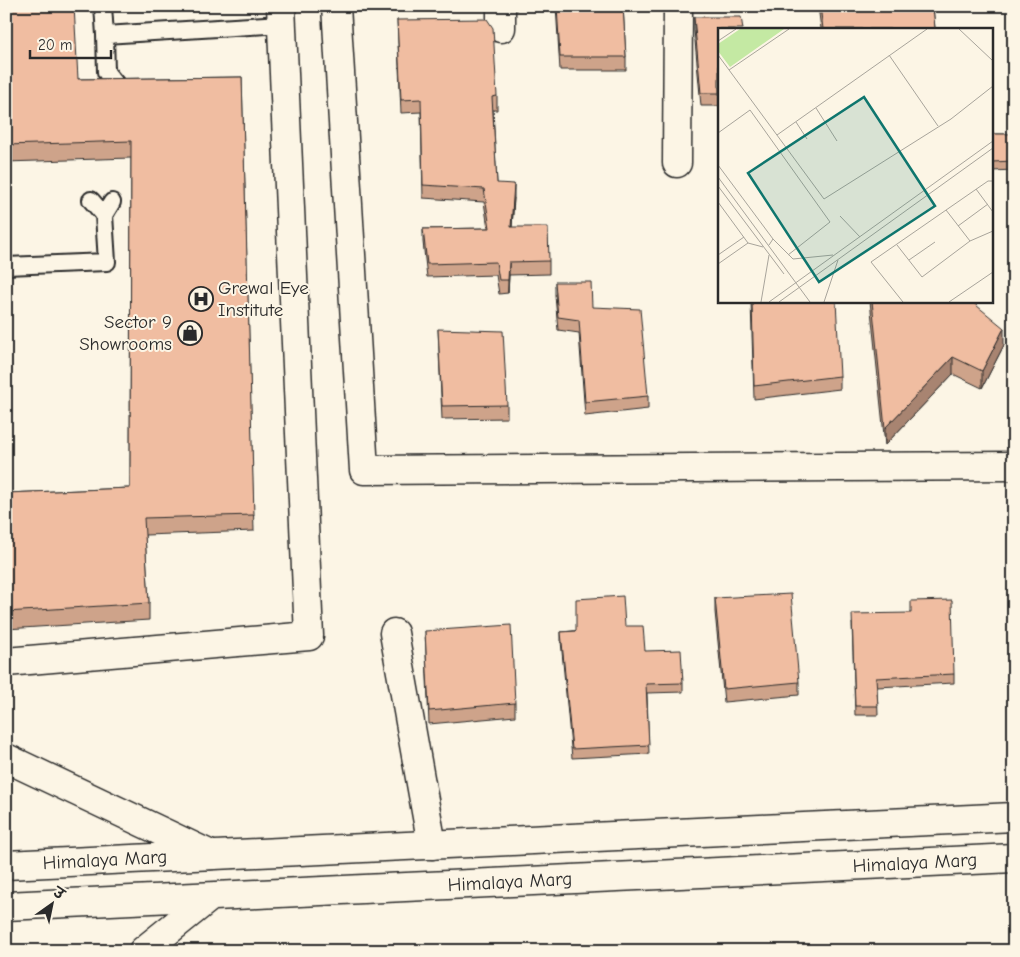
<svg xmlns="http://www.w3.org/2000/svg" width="1020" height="957" viewBox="0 0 1020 957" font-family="'Comic Neue','Playpen Sans Deva',sans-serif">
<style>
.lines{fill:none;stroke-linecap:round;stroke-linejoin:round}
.lane-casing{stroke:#2b2b2b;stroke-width:20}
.street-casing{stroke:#2b2b2b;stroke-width:31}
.secondary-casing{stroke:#2b2b2b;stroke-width:31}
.lane{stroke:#fcf5e5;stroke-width:16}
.street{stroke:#fcf5e5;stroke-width:28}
.secondary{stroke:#fcf5e5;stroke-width:28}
.wall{fill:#cea38a;stroke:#2b2b2b}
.shaded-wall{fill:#a88471;stroke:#2b2b2b}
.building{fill:#f0bda1;stroke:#2b2b2b}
.labels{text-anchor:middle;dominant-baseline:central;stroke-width:4;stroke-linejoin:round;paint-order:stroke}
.poi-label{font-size:19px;fill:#2b2b2b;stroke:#fcf5e5;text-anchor:start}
.street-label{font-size:19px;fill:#2b2b2b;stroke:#fcf5e5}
.inset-road{fill:none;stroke:#a8a49b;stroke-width:1}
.view{fill:#0f766e;fill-opacity:0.15;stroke:#0f766e;stroke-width:2.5}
.inset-edge{fill:none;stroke:#2b2b2b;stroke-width:2.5}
</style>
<rect width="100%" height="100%" fill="#fcf5e5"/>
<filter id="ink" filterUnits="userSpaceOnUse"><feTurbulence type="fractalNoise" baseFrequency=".02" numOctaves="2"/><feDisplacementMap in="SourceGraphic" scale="10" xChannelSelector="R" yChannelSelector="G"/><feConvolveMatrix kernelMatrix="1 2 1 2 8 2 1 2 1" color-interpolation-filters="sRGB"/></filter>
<g filter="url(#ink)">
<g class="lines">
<defs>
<path id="lane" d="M 103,6 L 105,35 L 282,24
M 105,35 L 106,72 L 116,84
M 91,200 L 104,215
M 6,266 L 107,262 L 104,215 L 112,202"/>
<path id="street" d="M 336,6 L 364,470 L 1014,466
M 501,6 L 501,28
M 677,163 L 678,6
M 394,633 L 432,845
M 6,662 L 309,636 L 281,6
M 6,758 L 211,855"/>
<path id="secondary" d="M 6,865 L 1014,817
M 6,906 L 1014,858
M 143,951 L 210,897"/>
</defs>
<use href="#lane" class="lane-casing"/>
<use href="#street" class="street-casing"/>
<use href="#secondary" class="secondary-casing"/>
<use href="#lane" class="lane"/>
<use href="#street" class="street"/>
<use href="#secondary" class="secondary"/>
</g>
<path class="wall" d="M 6,6 L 78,79 L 242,77 L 254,531 L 145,535 L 149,603 L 149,620 L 6,629 L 6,493 L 130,488 L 131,158 L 6,162 Z
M 556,6 L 623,6 L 626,57 L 626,70 L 560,70 Z
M 818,6 L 933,6 L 935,29 L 821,29 Z
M 694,17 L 719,29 L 719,106 L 701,106 L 694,30 Z
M 397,20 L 497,96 L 497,110 L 493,110 L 497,183 L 514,198 L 512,227 L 549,261 L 549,274 L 509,275 L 508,293 L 499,294 L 496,275 L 427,277 L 423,242 L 423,229 L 488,228 L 484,202 L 423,198 L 421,112 L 401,113 Z
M 991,134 L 1014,134 L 1014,170 L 992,171 Z
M 555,282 L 592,307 L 648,396 L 648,409 L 585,416 L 579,333 L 558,330 L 555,295 Z
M 751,301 L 840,376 L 840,389 L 754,399 Z
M 870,301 L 971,301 L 1004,345 L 982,388 L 953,374 L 885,445 Z
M 438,329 L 507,405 L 507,418 L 442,419 Z
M 715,598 L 799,682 L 799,695 L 724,702 L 715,612 Z
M 852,623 L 954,674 L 954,683 L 877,687 L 878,715 L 855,715 Z
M 625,626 L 645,651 L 683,683 L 683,692 L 647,693 L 649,754 L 572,758 L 561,641 L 561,632 Z
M 425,631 L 515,703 L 515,716 L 429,724 Z"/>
<path class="shaded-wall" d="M 514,184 L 514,198 L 511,241 L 511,227 Z
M 509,262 L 509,275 L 508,293 L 508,280 Z
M 1004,328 L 1004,345 L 982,388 L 982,371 Z
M 953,357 L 953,374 L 885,445 L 885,428 Z"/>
<path class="building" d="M 6,6 L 74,6 L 78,79 L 242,77 L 254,515 L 144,518 L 149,603 L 6,612 L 6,493 L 130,488 L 131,141 L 6,145 Z
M 557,6 L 623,6 L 626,57 L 560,57 Z
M 820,6 L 933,6 L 935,29 L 823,29 Z
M 694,17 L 741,17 L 743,29 L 719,29 L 719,93 L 701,93 Z
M 487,19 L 493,28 L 497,96 L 492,97 L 497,183 L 514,184 L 511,227 L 548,227 L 549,261 L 509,262 L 508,280 L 499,280 L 496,262 L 427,264 L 423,229 L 490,228 L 484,189 L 423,185 L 421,99 L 401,100 L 397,20 Z
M 991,134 L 1014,134 L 1014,161 L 992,162 Z
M 555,282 L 591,282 L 592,307 L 640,309 L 648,396 L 585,402 L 579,320 L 558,317 Z
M 752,301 L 836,301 L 840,376 L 754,386 Z
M 872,301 L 971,301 L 1004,328 L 982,371 L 953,357 L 885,428 Z
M 438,329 L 503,331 L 507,405 L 442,406 Z
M 791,594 L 799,682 L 724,689 L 715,598 Z
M 623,596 L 625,626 L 643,626 L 645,651 L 681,650 L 683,683 L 646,684 L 649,745 L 572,749 L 561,632 L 576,631 L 576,599 Z
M 952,600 L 954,674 L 876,678 L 878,706 L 855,706 L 852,614 L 911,613 L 911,601 Z
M 511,625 L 515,703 L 429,711 L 425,631 Z"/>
</g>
<defs>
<symbol id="hospital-ring" viewBox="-11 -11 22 22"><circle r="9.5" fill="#fcf5e5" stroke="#2b2b2b" stroke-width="1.5"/><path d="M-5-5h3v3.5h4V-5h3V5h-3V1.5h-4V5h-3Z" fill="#2b2b2b"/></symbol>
<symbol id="shop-ring" viewBox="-11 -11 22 22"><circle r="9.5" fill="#fcf5e5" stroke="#2b2b2b" stroke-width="1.5"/><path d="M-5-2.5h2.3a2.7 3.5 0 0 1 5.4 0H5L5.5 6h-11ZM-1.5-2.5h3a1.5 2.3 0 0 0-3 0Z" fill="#2b2b2b"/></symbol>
</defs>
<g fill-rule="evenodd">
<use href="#hospital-ring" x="187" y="285" width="28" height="28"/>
<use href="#shop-ring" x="176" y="319" width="28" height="28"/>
</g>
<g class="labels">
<g class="poi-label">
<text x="218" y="288">Grewal Eye<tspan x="218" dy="22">Institute</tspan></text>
<text x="172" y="322" text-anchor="end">Sector 9<tspan x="172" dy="22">Showrooms</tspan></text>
</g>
<g class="street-label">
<text transform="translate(105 860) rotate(-3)">Himalaya Marg</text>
<text transform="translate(915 863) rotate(-3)">Himalaya Marg</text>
<text transform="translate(510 882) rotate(-3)">Himalaya Marg</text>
</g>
</g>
<g transform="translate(718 28)">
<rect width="275" height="275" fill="#fcf5e5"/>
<path d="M 22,1 L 66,1 L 12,39 L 0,23 L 0,16 Z" fill="#c4e9a3"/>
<path class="inset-road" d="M 241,1 L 275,33M 0,13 L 18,1M 0,27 L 106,171 L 233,91 L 275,58M 171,27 L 220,98M 11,42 L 71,1M 98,80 L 119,113M 78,94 L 89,111M 0,105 L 32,82 L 112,194 L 70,227M 59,107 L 209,1M 0,137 L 55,211 L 51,217M 0,149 L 92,274M 0,158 L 66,246M 258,161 L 275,184M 0,174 L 30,215 L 45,219M 228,182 L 252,213M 122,188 L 142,209M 240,198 L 270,176M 55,211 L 75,231 L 115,227M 179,217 L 204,249 L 252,213 L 275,203M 0,227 L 26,209M 191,232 L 217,214M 0,236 L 30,215M 43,274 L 51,227M 51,274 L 275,113M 61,274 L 275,120M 106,274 L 120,232M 185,274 L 153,234 L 270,153 L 275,153M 231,274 L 275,244"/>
<path class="view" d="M 146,69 L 217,178 L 101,254 L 30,145 Z"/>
<rect width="275" height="275" class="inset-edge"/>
</g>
<rect width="1020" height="957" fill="none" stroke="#fcf5e5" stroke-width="25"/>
<rect x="12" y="12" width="995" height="932" fill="none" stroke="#2b2b2b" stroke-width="2" filter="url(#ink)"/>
<g transform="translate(52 904) rotate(33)" stroke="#fcf5e5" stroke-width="4" paint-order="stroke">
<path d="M0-4L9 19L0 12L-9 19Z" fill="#2b2b2b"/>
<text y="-8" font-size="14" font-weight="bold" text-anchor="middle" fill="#2b2b2b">उ</text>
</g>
<path d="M30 50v8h81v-8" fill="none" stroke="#2b2b2b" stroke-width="2.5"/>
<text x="38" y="50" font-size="15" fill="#2b2b2b" stroke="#fcf5e5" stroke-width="4" paint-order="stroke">20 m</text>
</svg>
